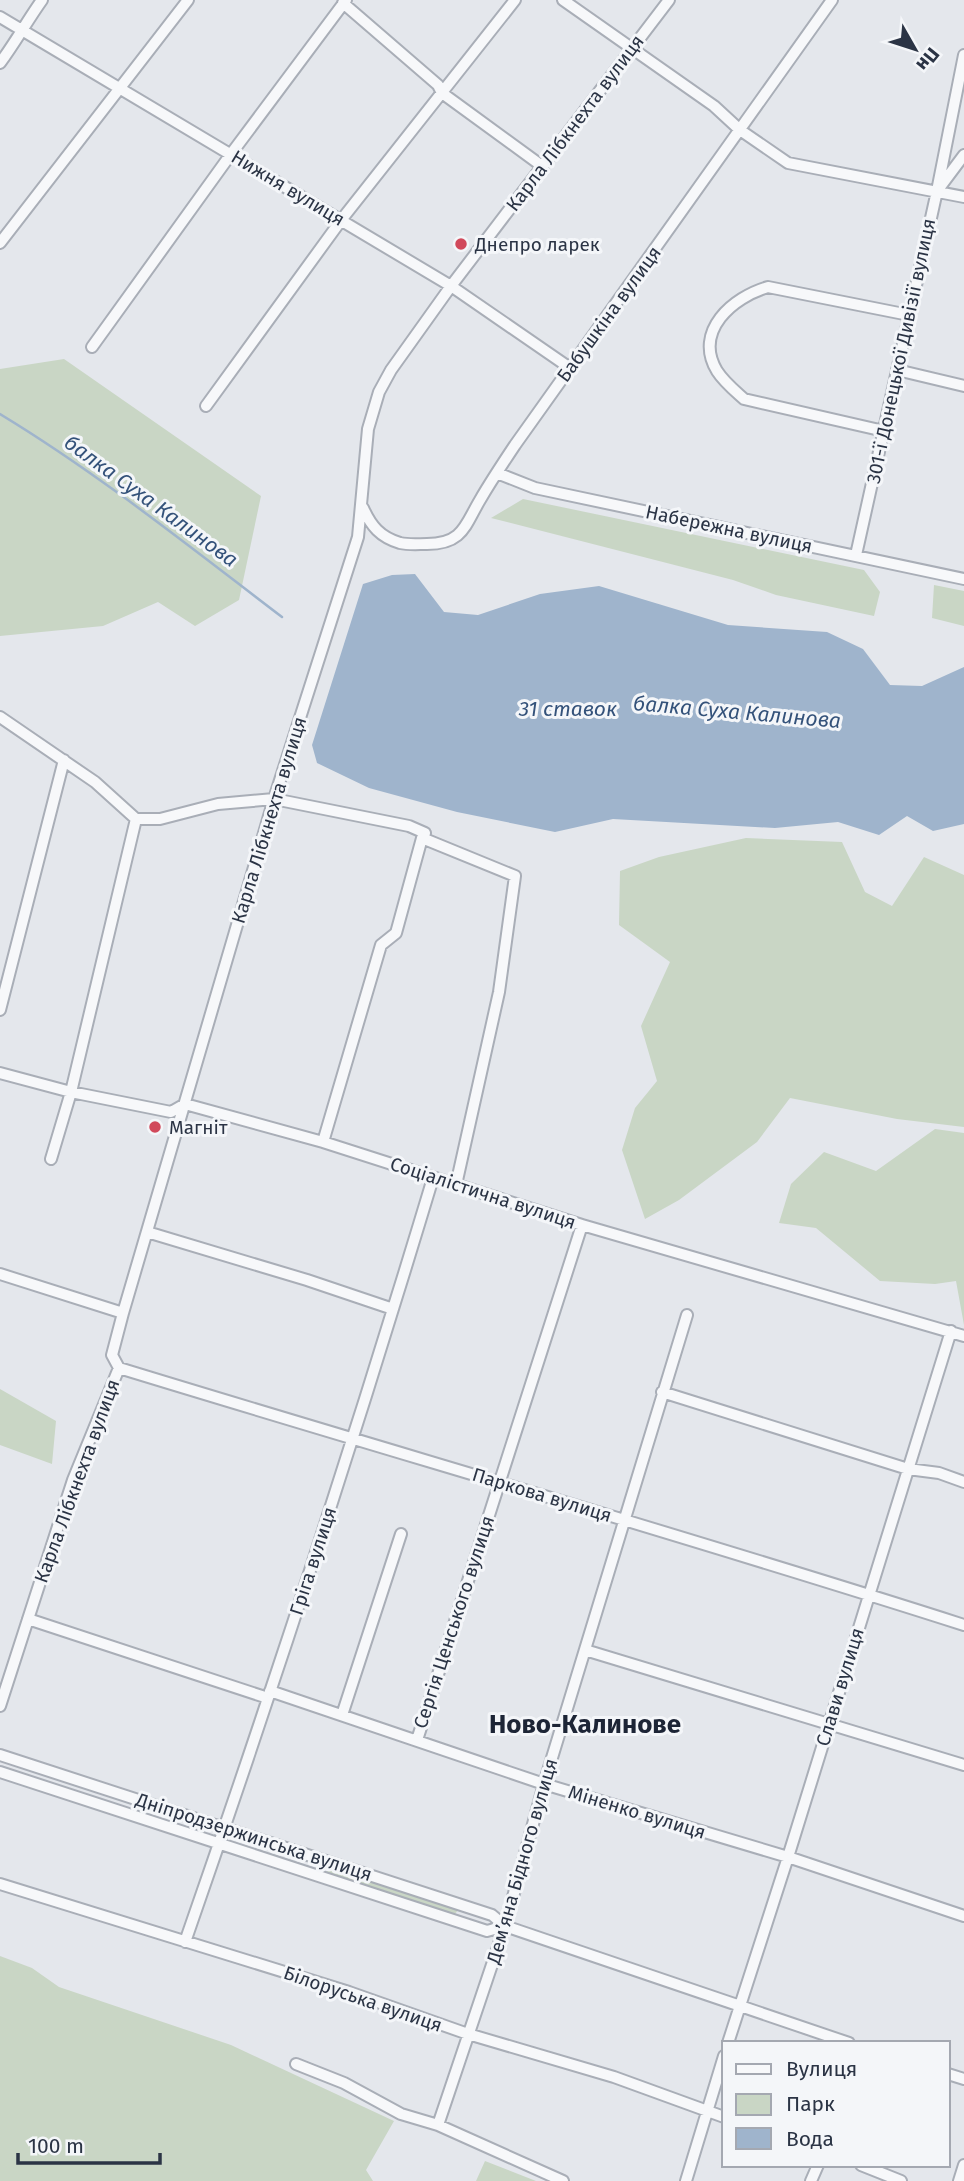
<svg xmlns="http://www.w3.org/2000/svg" width="964" height="2181" viewBox="0 0 964 2181" font-family="'Fira Sans',sans-serif">
<style>
.green{fill:#c9d6c5}
.water{fill:#9fb4cc}
.lines{fill:none;stroke-linecap:round;stroke-linejoin:round}
.stream{stroke:#9fb4cc;stroke-width:2.5}
.minor-casing{stroke:#a9aeb7;stroke-width:14}
.minor{stroke:#f7f8fa;stroke-width:10}
.poi-dot{fill:#d1495b;stroke:#f4f6f9;stroke-width:2.5}
.labels{text-anchor:middle;dominant-baseline:central;stroke-width:6;stroke-linejoin:round;paint-order:stroke}
.street-label{font-size:19px;fill:#2b3445;stroke:#f4f6f9}
.poi-label{font-size:19px;fill:#2b3445;stroke:#f4f6f9;text-anchor:start}
.water-label{font-size:21px;font-style:italic;fill:#34527a;stroke:#f4f6f9}
.district-label{font-size:26px;font-weight:bold;fill:#1d2536;stroke:#f4f6f9}
</style>
<rect width="100%" height="100%" fill="#e4e7ec"/>
<path class="green" d="M 64,359 L 261,496 L 239,600 L 195,626 L 158,602 L 103,626 L 0,636 L 0,369 Z
M 523,499 L 864,570 L 880,592 L 874,616 L 776,595 L 733,580 L 491,518 Z
M 934,585 L 964,591 L 964,626 L 932,618 Z
M 746,838 L 842,842 L 865,892 L 892,906 L 924,857 L 964,875 L 964,1127 L 897,1119 L 790,1098 L 757,1142 L 679,1200 L 645,1219 L 622,1150 L 635,1108 L 657,1081 L 641,1026 L 670,962 L 619,925 L 620,871 L 659,857 Z
M 935,1129 L 964,1133 L 964,1325 L 956,1281 L 935,1284 L 880,1281 L 816,1228 L 779,1223 L 791,1184 L 824,1152 L 876,1171 Z
M 0,1389 L 56,1421 L 52,1464 L 0,1445 Z
M 327,1865 L 459,1909 L 454,1915 L 327,1873 Z
M 0,1956 L 32,1968 L 59,1987 L 231,2045 L 394,2121 L 366,2170 L 373,2181 L 0,2181 Z
M 485,2161 L 536,2181 L 476,2181 Z"/>
<path class="water" d="M 415,574 L 444,612 L 478,615 L 540,594 L 599,586 L 728,625 L 827,632 L 863,649 L 890,685 L 922,686 L 964,667 L 964,824 L 933,831 L 907,816 L 879,835 L 838,822 L 775,828 L 613,819 L 555,832 L 457,812 L 369,788 L 317,763 L 312,745 L 363,584 L 392,575 Z"/>
<g class="lines">
<path class="stream" d="M 0,414 C 99,474 190,547 282,617"/>
<defs>
<path id="minor" d="M 563,0 L 714,106 L 740,130 L 788,163 L 964,197
M 343,3 L 438,85 L 442,93 L 542,166
M 0,17 L 451,286 L 570,368
M 0,63 C 15,43 27,21 42,0
M 938,186 L 964,55
M 0,243 L 188,0
M 92,347 L 231,154 L 346,0
M 897,370 L 964,386
M 206,406 L 342,219 L 515,0
M 884,431 L 744,399 C 734,390 724,382 717,371 C 693,331 733,297 768,287 L 909,315
M 497,473 L 535,488 L 964,579
M 363,508 C 371,526 380,537 400,543 C 409,545 418,544 427,544 C 463,544 465,525 480,500 C 491,481 503,463 515,445 L 832,0
M 856,555 L 937,191 L 964,155
M 0,717 L 95,782 L 136,819 L 160,819 L 218,804 L 274,799 L 409,826 L 425,833 L 422,838 L 515,876 L 499,992 L 456,1185
M 0,1010 L 64,760
M 0,1073 L 71,1092 L 171,1112 L 185,1104 L 323,1142 L 582,1225 L 964,1336
M 323,1142 L 381,945 L 396,933 L 422,838
M 51,1159 L 71,1092 L 136,819
M 147,1232 L 307,1280 L 393,1309
M 0,1274 L 123,1313
M 119,1368 C 400,1454 683,1535 964,1625
M 662,1392 L 908,1469 L 939,1473 L 964,1482
M 28,1619 L 268,1698
M 585,1650 L 964,1765
M 270,1691 L 544,1784 L 788,1857 L 964,1916
M 0,1706 L 73,1480 L 119,1368 L 112,1355 L 123,1313 L 274,799 L 358,537 L 368,429 L 379,392 L 391,370 L 451,286 L 669,0
M 342,1715 L 401,1534
M 417,1740 L 582,1225
M 0,1755 L 492,1915 L 505,1926 L 849,2043
M 0,1772 L 487,1931 L 505,1926
M 0,1884 L 349,1992 L 468,2034 L 614,2077 L 724,2117
M 185,1942 C 273,1689 356,1434 433,1178
M 728,2043 L 788,1857 L 951,1331
M 296,2064 L 344,2083 L 401,2114 L 438,2125 L 563,2181
M 948,2074 L 964,2079
M 438,2125 L 505,1926 L 544,1784 L 687,1315
M 861,2165 L 901,2181
M 686,2181 L 724,2056
M 811,2181 L 818,2165
M 959,2181 L 964,2165"/>
</defs>
<use href="#minor" class="minor-casing"/>
<use href="#minor" class="minor"/>
</g>
<g class="poi-dot">
<circle cx="461" cy="244" r="7"/>
<circle cx="155" cy="1127" r="7"/>
</g>
<g class="labels">
<g class="street-label">
<text transform="translate(575 123) rotate(-53)">Карла Лібкнехта вулиця</text>
<text transform="translate(288 188) rotate(31)">Нижня вулиця</text>
<text transform="translate(609 314) rotate(-54)">Бабушкіна вулиця</text>
<text transform="translate(901 351) rotate(-78)">301-ї Донецької Дивізії вулиця</text>
<text transform="translate(729 529) rotate(12)">Набережна вулиця</text>
<text transform="translate(269 820) rotate(-73)">Карла Лібкнехта вулиця</text>
<text transform="translate(483 1193) rotate(18)">Соціалістична вулиця</text>
<text transform="translate(77 1481) rotate(-70)">Карла Лібкнехта вулиця</text>
<text transform="translate(542 1495) rotate(17)">Паркова вулиця</text>
<text transform="translate(313 1561) rotate(-72)">Гріга вулиця</text>
<text transform="translate(454 1622) rotate(-72)">Сергія Ценського вулиця</text>
<text transform="translate(840 1687) rotate(-73)">Слави вулиця</text>
<text transform="translate(637 1812) rotate(17)">Міненко вулиця</text>
<text transform="translate(254 1837) rotate(18)">Дніпродзержинська вулиця</text>
<text transform="translate(522 1861) rotate(-74)">Дем’яна Бідного вулиця</text>
<text transform="translate(363 1999) rotate(19)">Білоруська вулиця</text>
</g>
<g class="poi-label">
<text x="475" y="244">Днепро ларек</text>
<text x="169" y="1127">Магніт</text>
</g>
<g class="water-label">
<text transform="translate(151 501) rotate(36)">балка Суха Калинова</text>
<text x="568" y="709">31 ставок</text>
<text transform="translate(737 712) rotate(5)">балка Суха Калинова</text>
</g>
<g class="district-label">
<text x="585" y="1724">Ново-Калинове</text>
</g>
</g>
<rect x="722" y="2041" width="228" height="126" fill="#f4f6f9" stroke="#a4a8b1" stroke-width="2"/>
<rect x="736" y="2064" width="35" height="10" fill="#f7f8fa" stroke="#a4a8b1" stroke-width="2"/>
<text x="786" y="2076" font-size="21" fill="#2b3445">Вулиця</text>
<rect x="736" y="2094" width="35" height="21" fill="#c9d6c5" stroke="#a4a8b1" stroke-width="2"/>
<text x="786" y="2111" font-size="21" fill="#2b3445">Парк</text>
<rect x="736" y="2128" width="35" height="21" fill="#9fb4cc" stroke="#a4a8b1" stroke-width="2"/>
<text x="786" y="2146" font-size="21" fill="#2b3445">Вода</text>
<g transform="translate(915 49) rotate(129)" stroke="#f4f6f9" stroke-width="5" paint-order="stroke">
<path d="M0-5L12 26L0 18L-12 26Z" fill="#2b3445"/>
<text y="-10" font-size="19" font-weight="bold" text-anchor="middle" fill="#2b3445">Пн</text>
</g>
<path d="M18 2153v10h142v-10" fill="none" stroke="#2b3445" stroke-width="3.5"/>
<text x="28" y="2153" font-size="21" fill="#2b3445" stroke="#f4f6f9" stroke-width="5" paint-order="stroke">100 m</text>
</svg>
